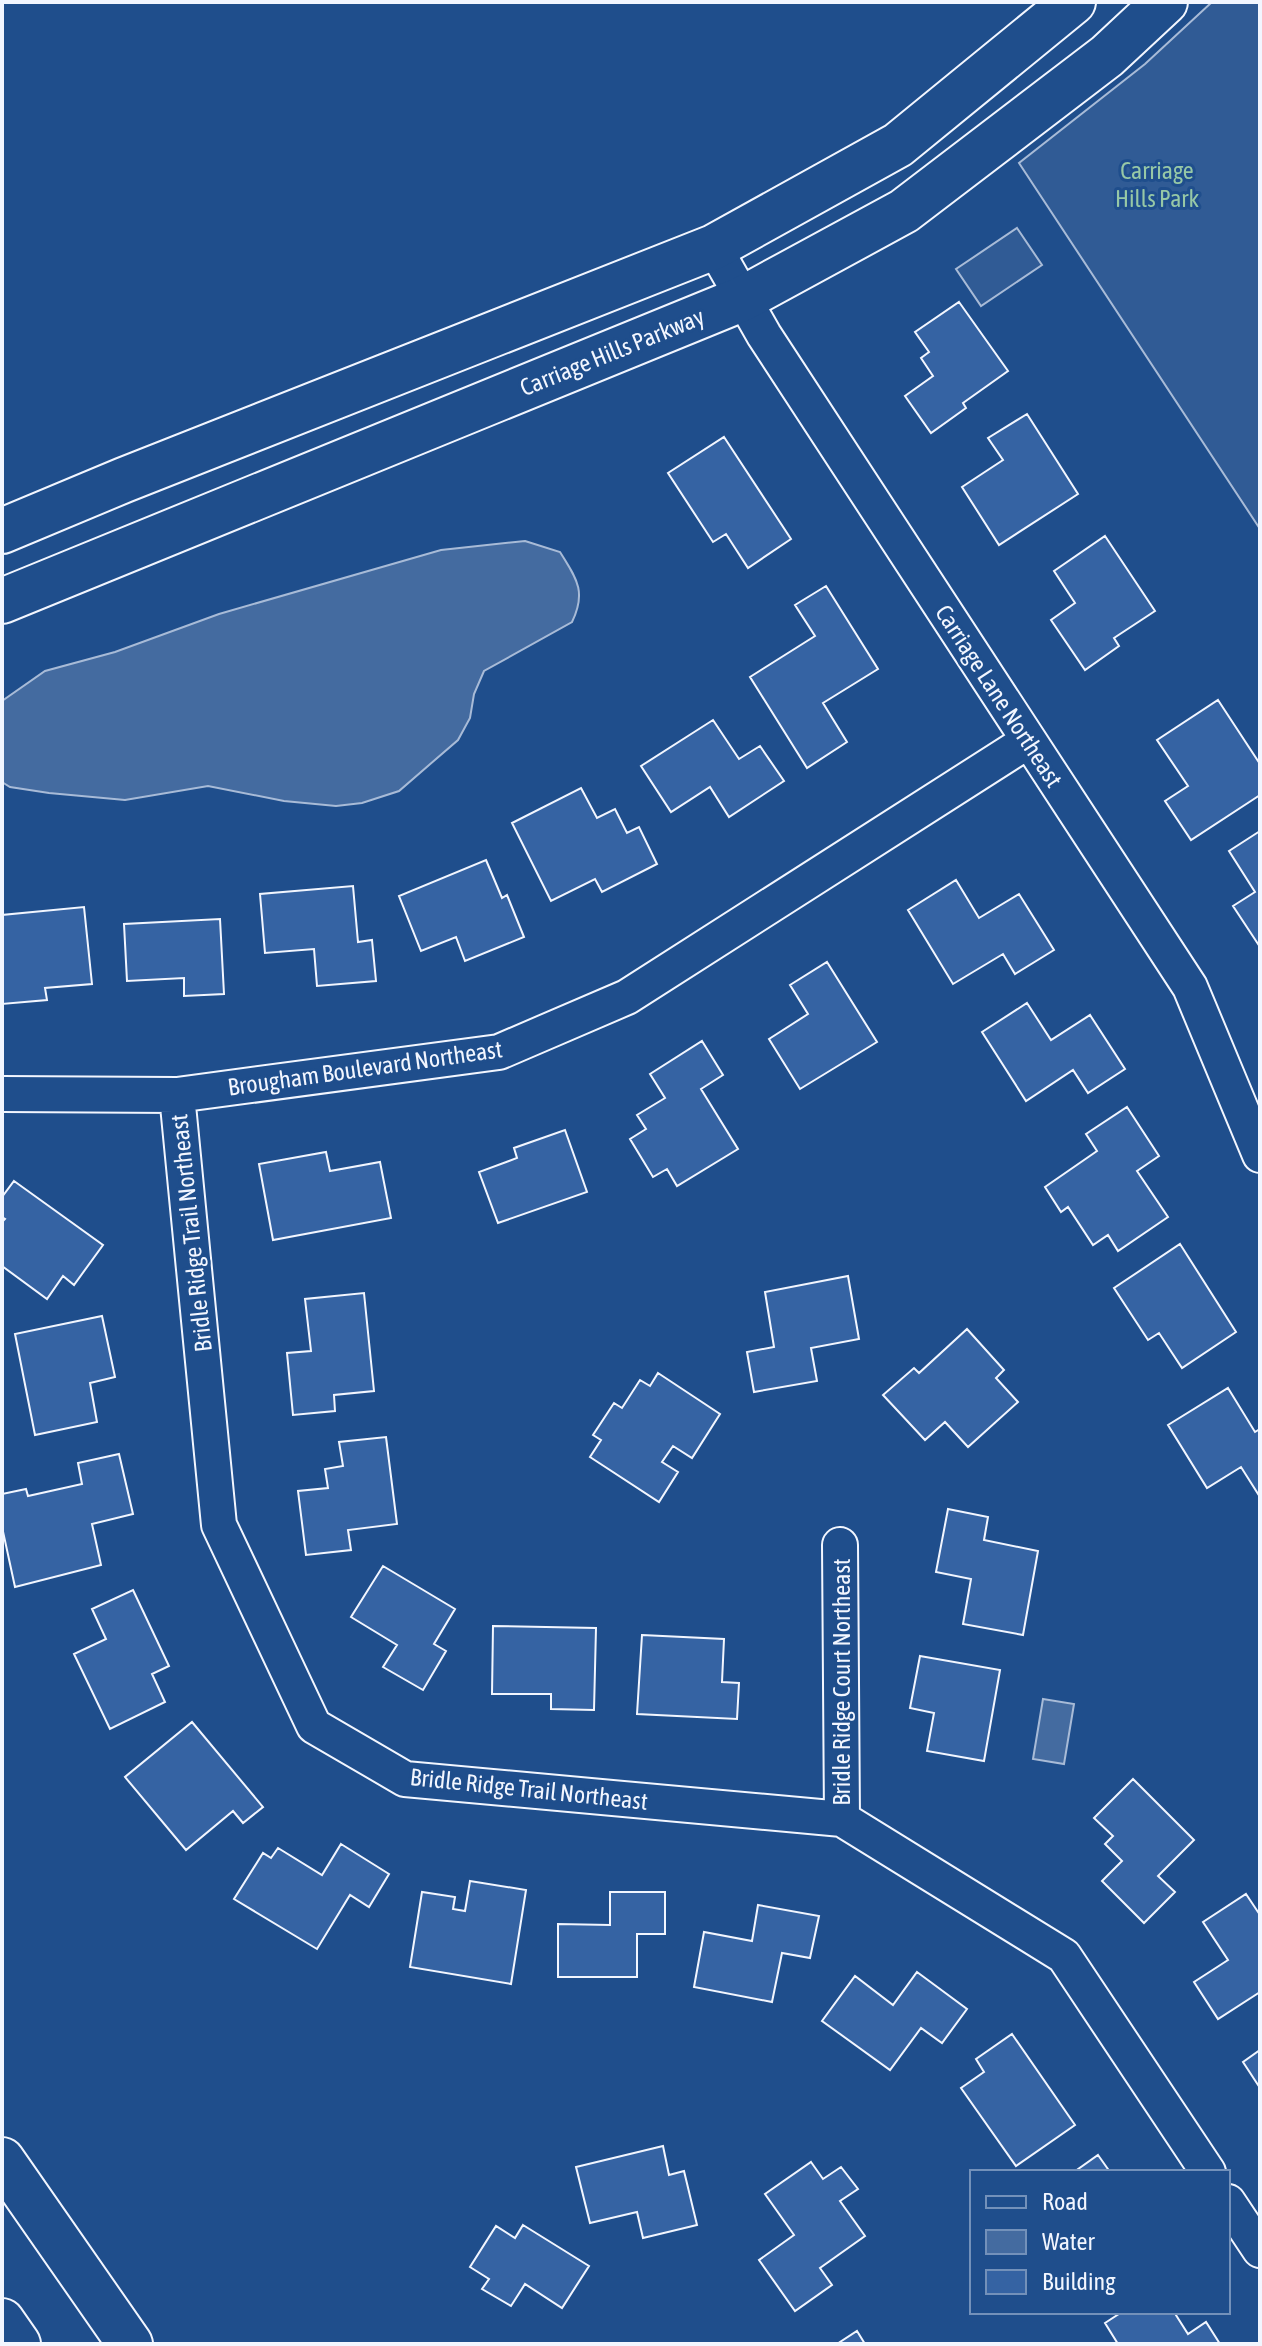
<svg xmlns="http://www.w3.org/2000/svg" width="1262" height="2346" viewBox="0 0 1262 2346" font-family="'Asap Condensed',sans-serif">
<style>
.built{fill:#305b95;stroke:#a8bbd7;stroke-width:2}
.water{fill:#446ba0;stroke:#a8bbd7;stroke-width:2}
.building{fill:#3563a3;stroke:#f2f6ff;stroke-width:2}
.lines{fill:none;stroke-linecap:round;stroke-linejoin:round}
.minor-casing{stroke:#f2f6ff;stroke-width:38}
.tertiary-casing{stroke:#f2f6ff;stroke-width:48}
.secondary-casing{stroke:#f2f6ff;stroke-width:48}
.minor{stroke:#1f4e8c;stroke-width:34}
.tertiary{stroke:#1f4e8c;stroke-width:44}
.secondary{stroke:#1f4e8c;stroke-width:44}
.labels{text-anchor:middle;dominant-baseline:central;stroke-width:6;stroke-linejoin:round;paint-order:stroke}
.park-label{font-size:24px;fill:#97c8a6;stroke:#1f4e8c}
.street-label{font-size:24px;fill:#f2f6ff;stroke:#1f4e8c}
</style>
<rect width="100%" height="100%" fill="#1f4e8c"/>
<path class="built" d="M 1212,2 L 1260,2 L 1260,529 L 1019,163 L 1145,64 Z
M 1017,228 L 1042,265 L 981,306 L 956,269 Z"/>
<path class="water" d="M 525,541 L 560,552 C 576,578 587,591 572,622 L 484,671 L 474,694 L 470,718 L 458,740 L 399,791 L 362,803 L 336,806 L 284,801 L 208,786 L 125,800 L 49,793 L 10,787 L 2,782 L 2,701 L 45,671 L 115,652 L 219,614 L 441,550 Z
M 1043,1699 L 1074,1704 L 1064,1764 L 1033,1759 Z"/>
<path class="building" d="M 959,302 L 1008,371 L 963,403 L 966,408 L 931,433 L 905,396 L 933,376 L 921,358 L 929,352 L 915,332 Z
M 1027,414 L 1078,494 L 999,545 L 962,487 L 1003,460 L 988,438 Z
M 724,437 L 791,539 L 748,568 L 726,534 L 713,542 L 668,473 Z
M 1105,536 L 1155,611 L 1114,638 L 1119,646 L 1085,670 L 1051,620 L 1075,603 L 1054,571 Z
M 826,586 L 878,669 L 823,703 L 847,742 L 807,768 L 750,677 L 815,636 L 795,605 Z
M 1218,700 L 1260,764 L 1260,795 L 1191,840 L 1165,801 L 1188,786 L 1157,740 Z
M 713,720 L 739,759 L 760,746 L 784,781 L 729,817 L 710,787 L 671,812 L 641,766 Z
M 581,788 L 597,818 L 615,809 L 627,833 L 639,827 L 657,864 L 602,892 L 595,879 L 551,901 L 512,823 Z
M 1260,831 L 1260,947 L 1233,906 L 1255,892 L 1229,851 Z
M 486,860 L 502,898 L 507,895 L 524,937 L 465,961 L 456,937 L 421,951 L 399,896 Z
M 956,880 L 979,918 L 1019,894 L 1054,950 L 1015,974 L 1003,954 L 953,984 L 908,910 Z
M 353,886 L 358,942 L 372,940 L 376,981 L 317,986 L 314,949 L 265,953 L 260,894 Z
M 84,907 L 92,984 L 45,988 L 47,1000 L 2,1004 L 2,915 Z
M 220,919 L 224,994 L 184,996 L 184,978 L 127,981 L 124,924 Z
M 827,962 L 877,1042 L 800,1089 L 769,1039 L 808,1014 L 790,985 Z
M 1027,1003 L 1051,1040 L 1090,1015 L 1125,1069 L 1088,1093 L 1073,1070 L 1026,1101 L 982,1032 Z
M 702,1041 L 723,1075 L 701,1089 L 738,1149 L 677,1186 L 667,1169 L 653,1177 L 630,1139 L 646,1129 L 637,1115 L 665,1098 L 650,1074 Z
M 1127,1107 L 1159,1156 L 1137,1171 L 1168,1217 L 1118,1251 L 1108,1235 L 1093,1245 L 1068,1207 L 1061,1212 L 1045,1187 L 1097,1151 L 1086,1134 Z
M 565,1130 L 587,1192 L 498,1223 L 479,1172 L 517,1158 L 514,1148 Z
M 326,1152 L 330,1171 L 380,1162 L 391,1218 L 273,1240 L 259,1164 Z
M 14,1181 L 103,1245 L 74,1285 L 63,1276 L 47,1299 L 2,1266 L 2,1222 L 5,1219 L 2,1217 L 2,1197 Z
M 1180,1244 L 1236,1332 L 1182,1368 L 1159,1333 L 1148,1340 L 1114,1288 Z
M 848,1276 L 859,1339 L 811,1348 L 817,1381 L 754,1392 L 747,1352 L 774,1347 L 765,1292 Z
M 364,1293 L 374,1391 L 334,1395 L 335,1411 L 293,1415 L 287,1353 L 311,1351 L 305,1299 Z
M 102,1316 L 115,1377 L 90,1383 L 97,1422 L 35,1435 L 15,1334 Z
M 967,1329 L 1004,1370 L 996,1378 L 1018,1402 L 968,1447 L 945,1422 L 925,1440 L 883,1395 L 914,1368 L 919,1373 Z
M 658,1373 L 720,1414 L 692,1458 L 673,1446 L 662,1462 L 678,1472 L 659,1502 L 590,1457 L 601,1440 L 593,1435 L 614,1403 L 622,1408 L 640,1380 L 650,1386 Z
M 1228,1388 L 1255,1432 L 1260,1429 L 1260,1497 L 1241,1467 L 1207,1488 L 1168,1425 Z
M 386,1437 L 397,1524 L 348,1530 L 351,1550 L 306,1555 L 298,1491 L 328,1488 L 325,1469 L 343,1466 L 339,1442 Z
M 119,1454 L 133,1514 L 92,1524 L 101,1565 L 15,1587 L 2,1527 L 2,1494 L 26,1489 L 28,1496 L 82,1484 L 78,1463 Z
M 948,1509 L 988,1517 L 984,1540 L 1038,1551 L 1023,1635 L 963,1624 L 971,1579 L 936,1572 Z
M 383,1566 L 455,1609 L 434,1644 L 446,1651 L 423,1690 L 383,1667 L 397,1645 L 351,1617 Z
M 133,1590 L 169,1666 L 152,1674 L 165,1702 L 110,1729 L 74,1654 L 106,1639 L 92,1609 Z
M 493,1626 L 596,1628 L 594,1710 L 551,1709 L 551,1694 L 492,1694 Z
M 642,1635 L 724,1639 L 722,1682 L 739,1683 L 737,1719 L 637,1714 Z
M 920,1656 L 1000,1670 L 984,1761 L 927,1751 L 934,1713 L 910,1708 Z
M 192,1722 L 263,1807 L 243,1823 L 233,1811 L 186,1850 L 125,1777 Z
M 1133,1779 L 1194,1840 L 1158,1876 L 1175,1892 L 1144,1923 L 1102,1881 L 1122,1861 L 1105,1844 L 1113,1836 L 1094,1818 Z
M 341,1844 L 389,1874 L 369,1907 L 350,1895 L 317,1949 L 234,1899 L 263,1853 L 271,1858 L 278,1848 L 322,1875 Z
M 470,1881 L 526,1890 L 511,1984 L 410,1967 L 422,1892 L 455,1897 L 453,1909 L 465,1911 Z
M 610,1892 L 665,1892 L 665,1934 L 637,1934 L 637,1977 L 558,1977 L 558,1924 L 610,1925 Z
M 1246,1894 L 1260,1915 L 1260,1992 L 1218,2019 L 1194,1982 L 1228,1960 L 1203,1922 Z
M 758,1905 L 819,1916 L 810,1958 L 782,1953 L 772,2002 L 694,1987 L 704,1932 L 752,1941 Z
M 917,1972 L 967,2009 L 942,2043 L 921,2028 L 890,2070 L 822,2021 L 855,1976 L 893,2005 Z
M 1012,2034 L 1075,2125 L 1016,2166 L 961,2088 L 984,2072 L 976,2059 Z
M 1260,2050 L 1260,2088 L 1243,2062 Z
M 663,2146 L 669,2175 L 684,2171 L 697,2225 L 643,2238 L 637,2212 L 590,2223 L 576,2167 Z
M 1098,2155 L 1110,2172 L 1074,2172 Z
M 811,2162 L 823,2179 L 841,2167 L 858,2189 L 840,2201 L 865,2236 L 820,2268 L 832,2285 L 795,2311 L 759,2260 L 794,2235 L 765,2194 Z
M 523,2225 L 589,2266 L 562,2308 L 525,2284 L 511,2306 L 482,2289 L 489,2279 L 470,2267 L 496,2226 L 515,2238 Z
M 1122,2312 L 1174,2312 L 1188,2334 L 1206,2322 L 1220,2344 L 1118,2344 L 1105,2323 Z
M 857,2331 L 865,2344 L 837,2344 Z"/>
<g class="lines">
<defs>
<path id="minor" d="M 714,247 L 764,335 L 1190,987 L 1260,1155
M 2,1094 L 177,1095 L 499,1052 L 627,997 L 1028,741
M 177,1095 L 219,1525 L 314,1726 L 405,1779 L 842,1819 L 1064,1956 L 1208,2172
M 840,1545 L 842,1819
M 1228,2202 L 1260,2250"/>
<path id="tertiary" d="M 2,531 L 124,480 L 714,247 L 898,145 L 1073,2
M 2,601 L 742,299 L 904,211 L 1107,56 L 1165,2"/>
<path id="secondary" d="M 2,2160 L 130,2344
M 2,2321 L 18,2344"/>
</defs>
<use href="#minor" class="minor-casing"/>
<use href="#tertiary" class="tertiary-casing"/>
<use href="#secondary" class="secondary-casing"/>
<use href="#minor" class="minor"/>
<use href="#tertiary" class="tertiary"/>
<use href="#secondary" class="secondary"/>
</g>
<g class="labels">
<g class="park-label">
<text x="1157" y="170">Carriage<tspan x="1157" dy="28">Hills Park</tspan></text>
</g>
<g class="street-label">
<text transform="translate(612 352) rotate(-22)">Carriage Hills Parkway</text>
<text transform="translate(999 696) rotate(57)">Carriage Lane Northeast</text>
<text transform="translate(365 1068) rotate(-8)">Brougham Boulevard Northeast</text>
<text transform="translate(191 1233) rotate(-96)">Bridle Ridge Trail Northeast</text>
<text transform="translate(841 1682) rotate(-90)">Bridle Ridge Court Northeast</text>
<text transform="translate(529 1789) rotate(6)">Bridle Ridge Trail Northeast</text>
</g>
</g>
<rect width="1262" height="2346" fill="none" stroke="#f2f6ff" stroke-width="8"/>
<rect x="970" y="2170" width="260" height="144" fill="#1f4e8c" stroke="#7391ba" stroke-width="2"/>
<rect x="986" y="2196" width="40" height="12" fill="#1f4e8c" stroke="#7391ba" stroke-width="2"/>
<text x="1042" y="2210" font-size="24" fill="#f2f6ff">Road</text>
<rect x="986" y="2230" width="40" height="24" fill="#446ba0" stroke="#7391ba" stroke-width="2"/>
<text x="1042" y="2250" font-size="24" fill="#f2f6ff">Water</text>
<rect x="986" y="2270" width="40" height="24" fill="#3563a3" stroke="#7391ba" stroke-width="2"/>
<text x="1042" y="2290" font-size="24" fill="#f2f6ff">Building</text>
</svg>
